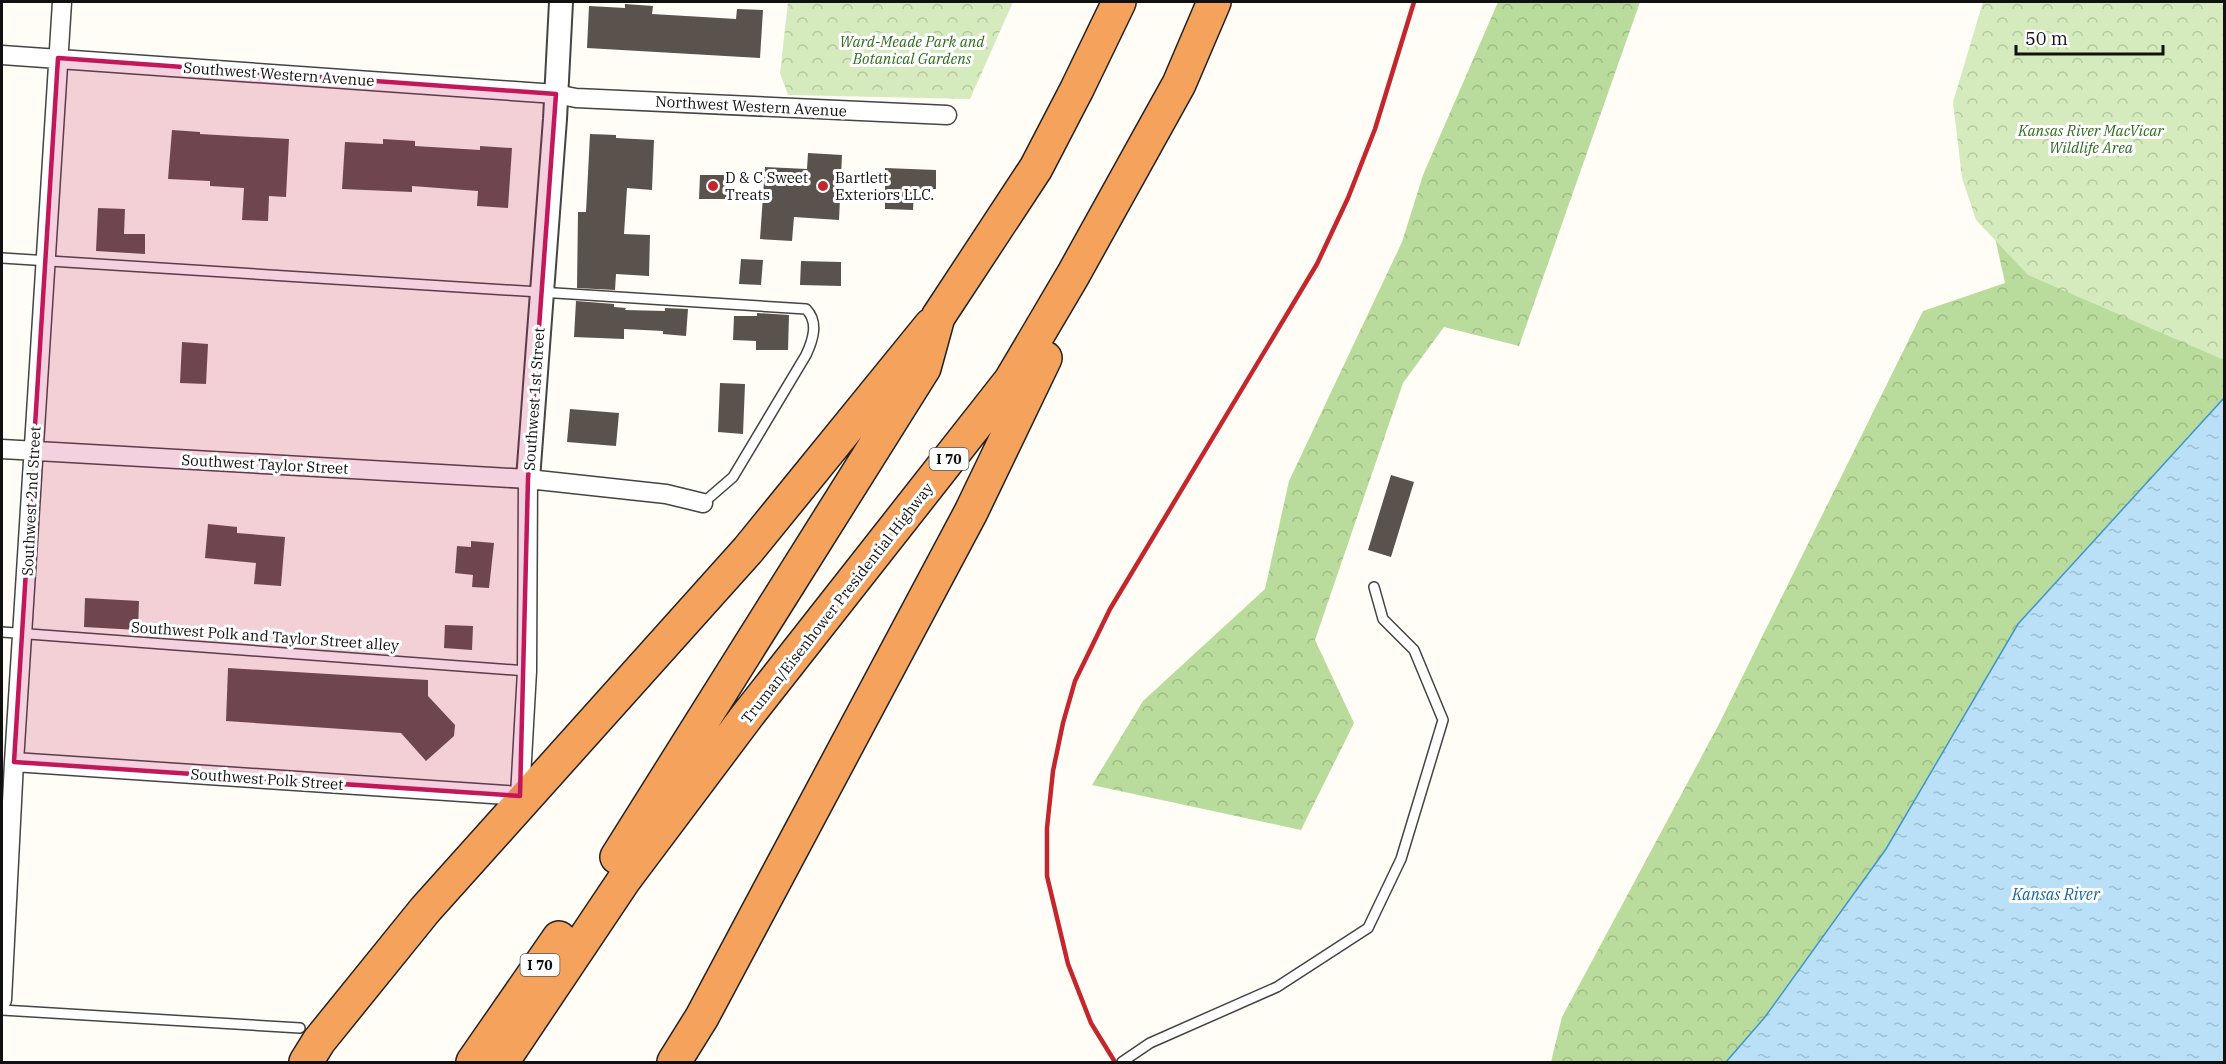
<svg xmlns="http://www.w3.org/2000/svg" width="2226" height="1064" viewBox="0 0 2226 1064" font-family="'IBM Plex Serif',serif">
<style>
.forest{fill:url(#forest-crowns)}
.park{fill:url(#park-crowns)}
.water{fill:url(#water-ripples);stroke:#3f96cf;stroke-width:1.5}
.building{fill:#5a524d}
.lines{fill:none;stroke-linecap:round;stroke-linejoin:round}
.service-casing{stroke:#444;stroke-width:12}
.minor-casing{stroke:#444;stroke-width:21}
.tertiary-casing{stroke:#444;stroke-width:26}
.motorway-casing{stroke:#222;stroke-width:36}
.service{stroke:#fff;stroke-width:9}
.minor{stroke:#fff;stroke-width:18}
.tertiary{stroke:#fff;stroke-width:22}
.motorway{stroke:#f5a25d;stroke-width:33}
.rail{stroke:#c4262e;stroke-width:4.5}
.marked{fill:#c2185b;fill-opacity:0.2;stroke:#c2185b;stroke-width:4.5;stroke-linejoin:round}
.poi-dot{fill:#c4262e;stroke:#fff;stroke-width:2}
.labels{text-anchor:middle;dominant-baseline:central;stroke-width:6;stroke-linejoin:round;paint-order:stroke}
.shield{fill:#fff;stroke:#585858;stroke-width:1.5}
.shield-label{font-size:14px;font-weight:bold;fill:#111}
.park-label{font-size:15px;font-style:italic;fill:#2f6b1f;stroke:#fff}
.street-label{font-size:15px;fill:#111;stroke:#fff}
.poi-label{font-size:15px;fill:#111;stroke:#fff;text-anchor:start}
.water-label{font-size:16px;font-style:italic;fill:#1768a6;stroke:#fff}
</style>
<defs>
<pattern id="forest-crowns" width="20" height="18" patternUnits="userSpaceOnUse" patternTransform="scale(1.5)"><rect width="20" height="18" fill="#b9dc9c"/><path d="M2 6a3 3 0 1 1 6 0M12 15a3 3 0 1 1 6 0" fill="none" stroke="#9ebc85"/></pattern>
<pattern id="park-crowns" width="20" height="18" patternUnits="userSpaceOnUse" patternTransform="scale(1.5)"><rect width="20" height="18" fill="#d5ebbd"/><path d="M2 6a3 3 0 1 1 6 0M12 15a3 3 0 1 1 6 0" fill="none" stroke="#b6c8a1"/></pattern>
<pattern id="water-ripples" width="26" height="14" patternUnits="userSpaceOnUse" patternTransform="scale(1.5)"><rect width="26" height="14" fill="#b9e0f7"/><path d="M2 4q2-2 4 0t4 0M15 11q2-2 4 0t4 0" fill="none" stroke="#9ebfd3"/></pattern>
</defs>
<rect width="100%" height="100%" fill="#fffdf5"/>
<path class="forest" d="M 1498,2 L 1640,2 L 1519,346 L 1444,327 L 1403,383 L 1315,640 L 1354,723 L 1301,830 L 1092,785 L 1143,701 L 1265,589 L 1289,481 L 1402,242 L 1423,175 Z
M 2224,2 L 2224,398 L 2018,624 L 1886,849 L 1765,1017 L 1726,1062 L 1551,1062 L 1562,1017 L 1719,724 L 1923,311 L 2005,283 L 1966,105 Z"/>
<path class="park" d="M 788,2 L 1013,2 L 970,99 L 788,95 L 780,73 Z
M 1983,2 L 2224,2 L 2224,360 L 2028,275 L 1976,220 L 1962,178 L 1953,102 Z"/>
<path class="water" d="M 2224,398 L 2224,1062 L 1726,1062 L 1765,1017 L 1886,849 L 2018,624 Z"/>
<path class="building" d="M 625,4 L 653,6 L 652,14 L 703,17 L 736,19 L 737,9 L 763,10 L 760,58 L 587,48 L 589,6 L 625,8 Z
M 172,130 L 200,132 L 200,134 L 289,139 L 286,197 L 269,196 L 268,221 L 242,220 L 244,188 L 210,186 L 210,181 L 168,179 Z
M 590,134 L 616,135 L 616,138 L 654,140 L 652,190 L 627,188 L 624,234 L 650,235 L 649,276 L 616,274 L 615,290 L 577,288 L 578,212 L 586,212 Z
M 383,139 L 415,141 L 415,146 L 480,150 L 480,146 L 512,148 L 508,208 L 477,206 L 478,191 L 412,186 L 412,192 L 342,189 L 345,142 L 383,144 Z
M 808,153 L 842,155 L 839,220 L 794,217 L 792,241 L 760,239 L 765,167 L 807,169 Z
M 885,168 L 936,170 L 936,189 L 914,189 L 913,210 L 885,209 Z
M 700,175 L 727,175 L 727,199 L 699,199 Z
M 98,208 L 125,209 L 124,234 L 145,234 L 145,254 L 96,251 Z
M 741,259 L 763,260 L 761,285 L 739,284 Z
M 801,261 L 841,262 L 841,286 L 800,285 Z
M 576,301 L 614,304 L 614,307 L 626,308 L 625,310 L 665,311 L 665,308 L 688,309 L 686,336 L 663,334 L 663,331 L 624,329 L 624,339 L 574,337 Z
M 757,313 L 789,315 L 788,350 L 756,350 L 756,341 L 733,340 L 734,316 L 757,316 Z
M 182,342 L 208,344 L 206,384 L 180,383 Z
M 720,383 L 745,384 L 743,434 L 718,432 Z
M 570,409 L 619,413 L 616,446 L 567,442 Z
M 1391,475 L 1414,482 L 1391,557 L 1368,550 Z
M 208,524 L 237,527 L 237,533 L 285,537 L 281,586 L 254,584 L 256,563 L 205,558 Z
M 471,541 L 494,543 L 489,588 L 472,587 L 473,575 L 455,573 L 457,546 L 471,547 Z
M 85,598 L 139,601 L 138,630 L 84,627 Z
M 445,625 L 473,626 L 472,650 L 444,648 Z
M 228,668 L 428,680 L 428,696 L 455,725 L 454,736 L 426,761 L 401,733 L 226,721 Z"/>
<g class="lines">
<defs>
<path id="service" d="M 2,258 L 806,309 C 819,322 813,340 806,355 L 733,477 L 703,503
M 2,632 L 527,671
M 2,1010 L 300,1028
M 1122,1062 L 1150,1043 L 1277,987 L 1368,928 L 1401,859 L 1443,720 L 1414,650 L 1383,619 L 1374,587"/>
<path id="minor" d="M 2,55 L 556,94 L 576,98 L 947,115
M 2,449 L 528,479 L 666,494 L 703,503
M 14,762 L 520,796 L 527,671 L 528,479
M 2,1000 L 14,762 L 62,2"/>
<path id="tertiary" d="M 528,479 L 555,119 L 561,2"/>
<path id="motorway" d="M 617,857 L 924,368 L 938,317 L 1036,168 L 1077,89 L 1119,2
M 306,1062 L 319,1041 L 425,910 L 748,550 L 931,325
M 473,1062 L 559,938
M 502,1062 L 624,880 L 747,716 L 1011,380 L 1073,275 L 1179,84 L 1214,2
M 674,1062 L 702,1017 L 971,512 L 1045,358"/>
</defs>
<use href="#service" class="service-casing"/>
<use href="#minor" class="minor-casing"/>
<use href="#tertiary" class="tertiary-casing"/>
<use href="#motorway" class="motorway-casing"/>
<use href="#service" class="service"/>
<use href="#minor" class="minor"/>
<use href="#tertiary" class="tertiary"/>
<use href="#motorway" class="motorway"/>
<path class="rail" d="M 1115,1062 L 1091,1023 L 1068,964 L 1047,876 L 1047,828 L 1053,771 L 1063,723 L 1075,681 L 1110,609 L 1317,264 L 1348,198 L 1375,129 L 1414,2"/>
</g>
<path class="marked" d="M 58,58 L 556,94 L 528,479 L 520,796 L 14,762 Z"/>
<g class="poi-dot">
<circle cx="713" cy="186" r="6"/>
<circle cx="823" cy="186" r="6"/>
</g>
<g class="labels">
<g class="shield">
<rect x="929.5" y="448" width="39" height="22" rx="4.5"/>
<rect x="520.5" y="954" width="39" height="22" rx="4.5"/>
</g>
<g class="shield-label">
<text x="949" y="459">I 70</text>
<text x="540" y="965">I 70</text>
</g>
<g class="park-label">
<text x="912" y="41">Ward-Meade Park and<tspan x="912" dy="17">Botanical Gardens</tspan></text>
<text x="2091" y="130">Kansas River MacVicar<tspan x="2091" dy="17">Wildlife Area</tspan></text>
</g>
<g class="street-label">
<text transform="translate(279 74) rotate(4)">Southwest Western Avenue</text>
<text transform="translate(751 106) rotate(3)">Northwest Western Avenue</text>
<text transform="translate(534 399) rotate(-86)">Southwest 1st Street</text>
<text transform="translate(265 464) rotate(3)">Southwest Taylor Street</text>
<text transform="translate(31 501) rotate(-87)">Southwest 2nd Street</text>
<text transform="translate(837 603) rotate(-52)">Truman/Eisenhower Presidential Highway</text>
<text transform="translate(265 636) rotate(4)">Southwest Polk and Taylor Street alley</text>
<text transform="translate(267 779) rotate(4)">Southwest Polk Street</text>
</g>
<g class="poi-label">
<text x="725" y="177">D &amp; C Sweet<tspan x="725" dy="17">Treats</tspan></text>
<text x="835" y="177">Bartlett<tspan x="835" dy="17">Exteriors LLC.</tspan></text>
</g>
<g class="water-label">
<text x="2056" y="894">Kansas River</text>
</g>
</g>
<rect width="2226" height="1064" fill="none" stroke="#111111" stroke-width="6"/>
<path d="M2016 45v9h147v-9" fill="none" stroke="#111111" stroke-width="3"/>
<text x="2025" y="45" font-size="18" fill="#111111" stroke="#ffffff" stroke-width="4.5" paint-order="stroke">50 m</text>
</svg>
